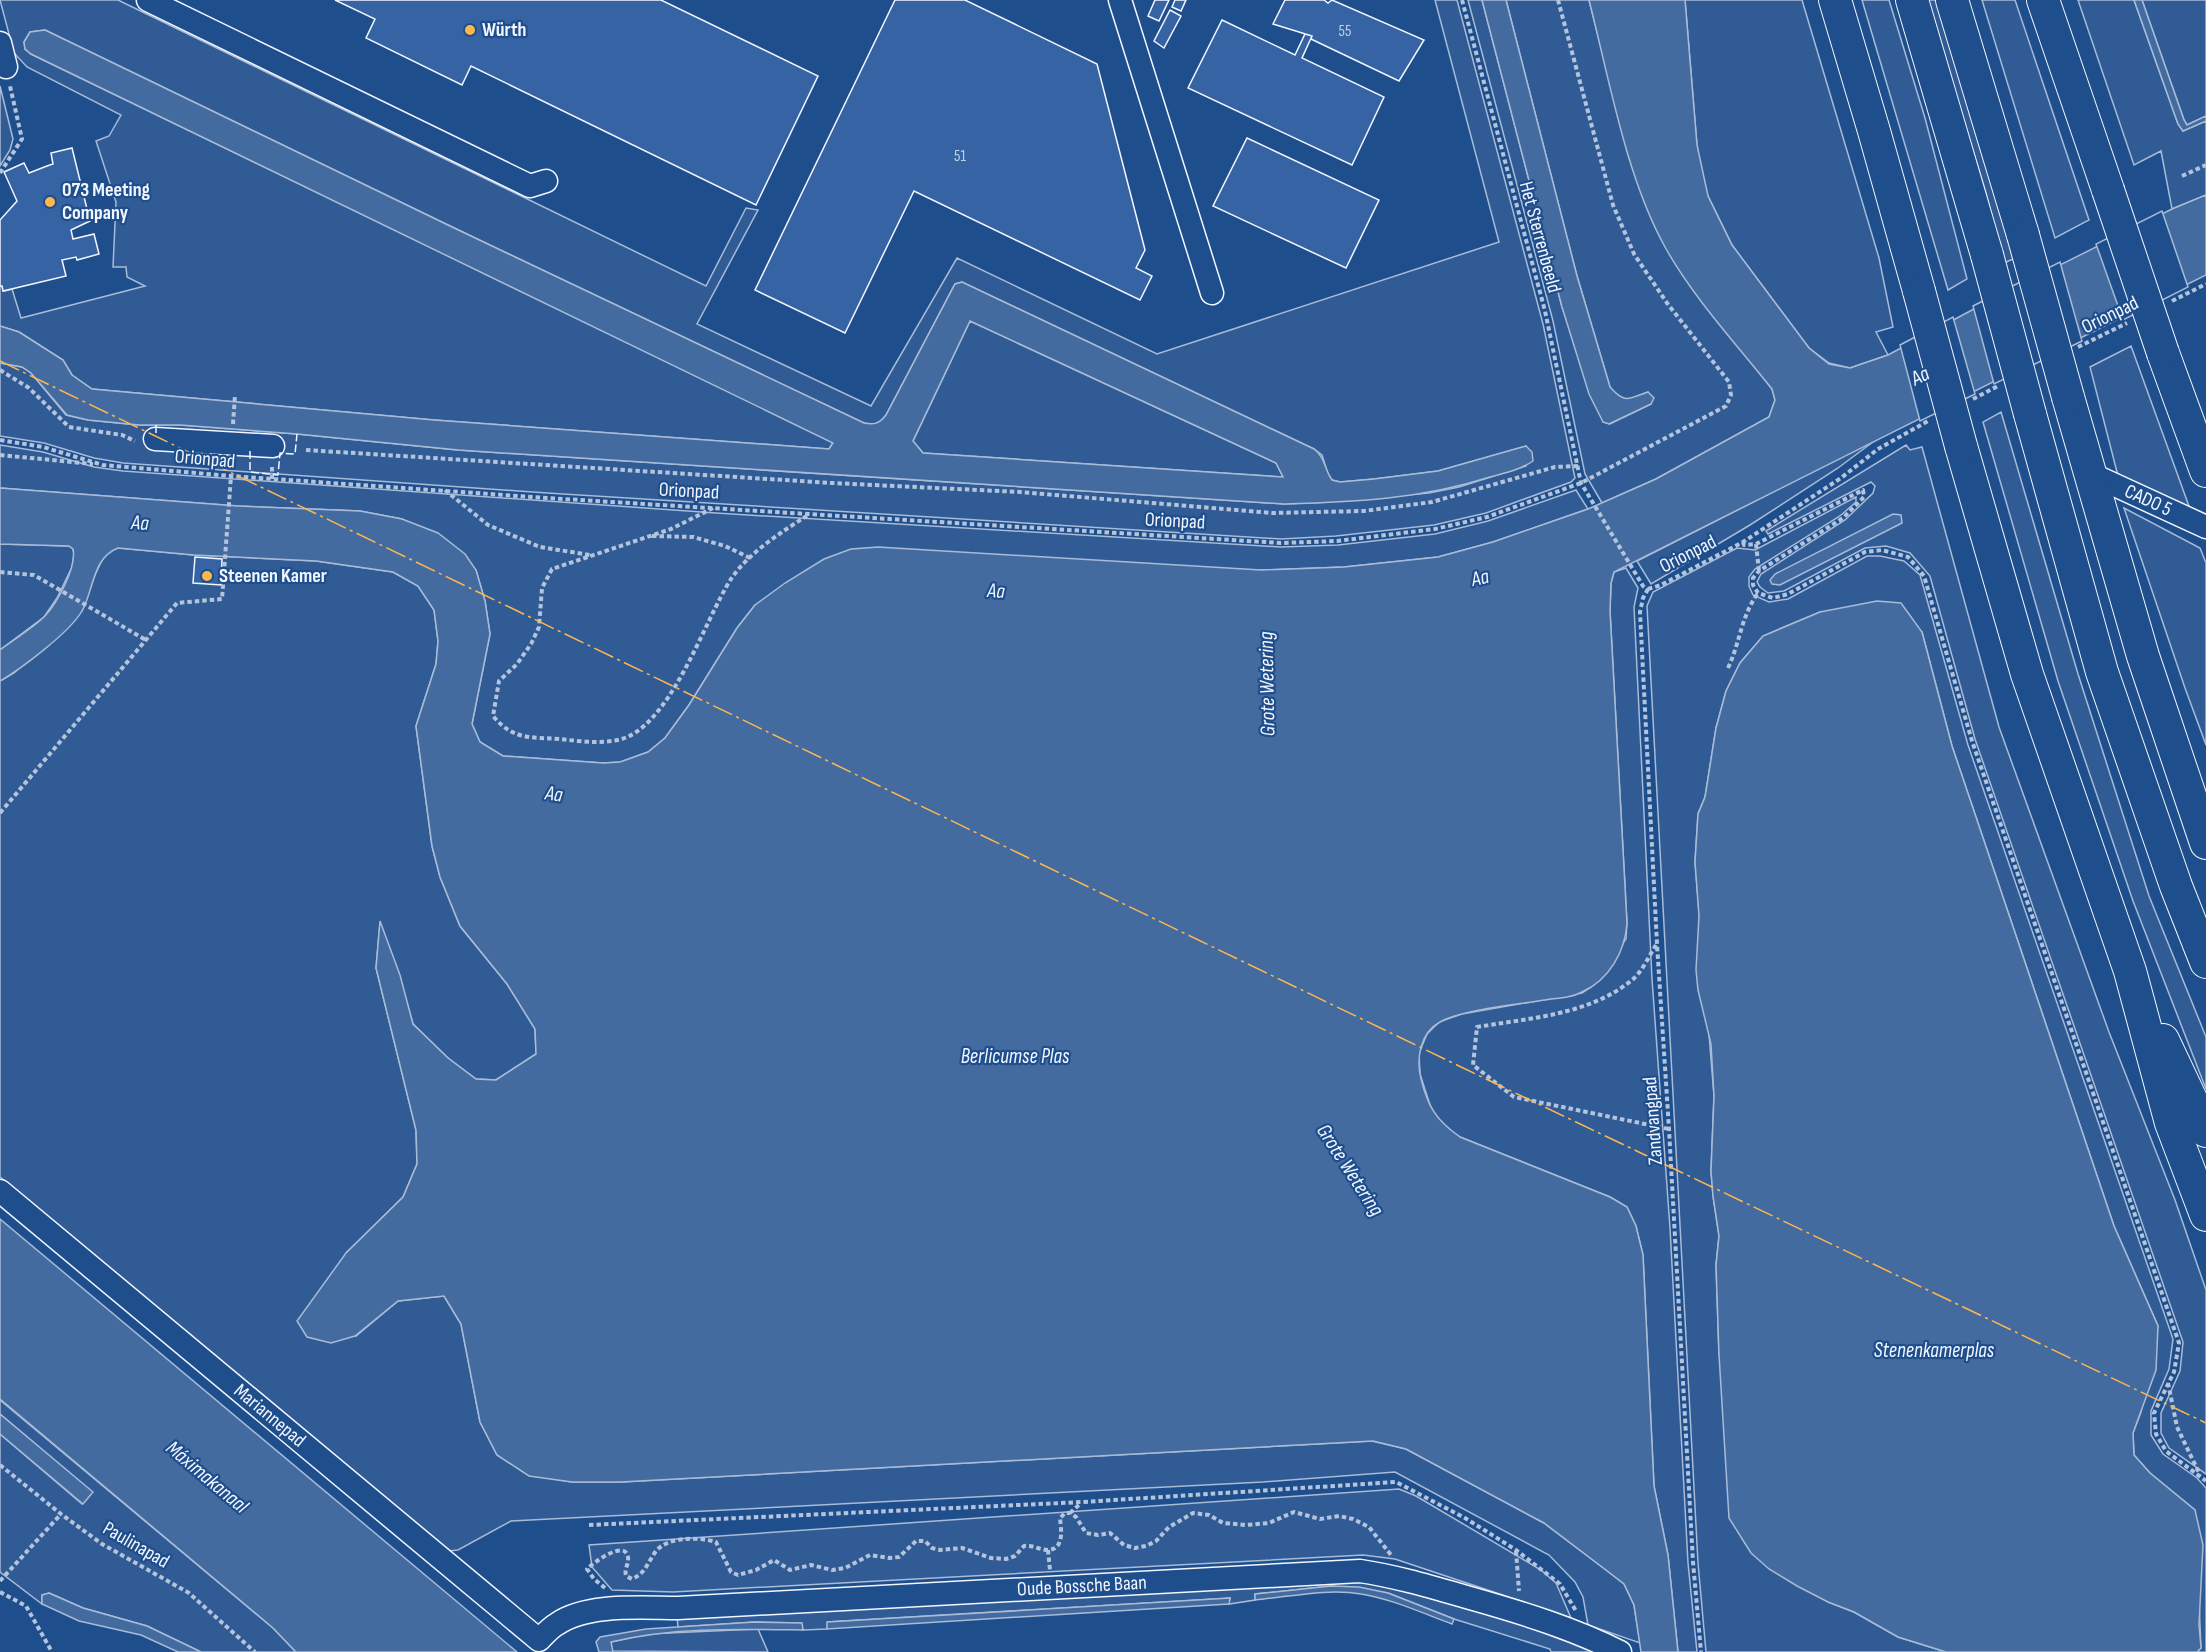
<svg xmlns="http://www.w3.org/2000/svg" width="2206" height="1652" viewBox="0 0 2206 1652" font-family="'Sofia Sans Condensed',sans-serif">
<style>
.built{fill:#305b95;stroke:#a8bbd7;stroke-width:1.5}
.water{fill:#446ba0;stroke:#a8bbd7;stroke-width:1.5;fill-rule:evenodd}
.pier{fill:#1f4e8c;stroke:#a8bbd7;stroke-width:1.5}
.building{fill:#3563a3;stroke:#f2f6ff;stroke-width:1.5}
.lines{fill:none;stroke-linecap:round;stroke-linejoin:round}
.minor-casing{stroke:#f2f6ff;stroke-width:25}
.highway-casing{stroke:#f2f6ff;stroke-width:34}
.path{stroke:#b3c4dc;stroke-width:4;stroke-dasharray:4.5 3;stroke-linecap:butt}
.minor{stroke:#1f4e8c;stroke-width:22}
.highway{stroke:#1f4e8c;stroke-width:32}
.highway-bridge-casing{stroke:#f2f6ff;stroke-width:34;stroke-linecap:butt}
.highway-bridge{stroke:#1f4e8c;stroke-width:32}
.fence{stroke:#f2f6ff;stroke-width:1.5;stroke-dasharray:8 3;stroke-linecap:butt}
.power{stroke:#ffb74d;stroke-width:1.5;stroke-dasharray:21 4.5 3 4.5;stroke-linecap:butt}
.poi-dot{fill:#ffb74d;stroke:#1f4e8c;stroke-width:2}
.labels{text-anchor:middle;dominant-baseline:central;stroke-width:4.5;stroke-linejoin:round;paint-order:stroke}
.number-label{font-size:16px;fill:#c3d1e8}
.poi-label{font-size:20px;font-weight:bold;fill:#f2f6ff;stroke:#1f4e8c;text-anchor:start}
.street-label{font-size:20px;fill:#f2f6ff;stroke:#1f4e8c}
.water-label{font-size:21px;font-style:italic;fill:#f2f6ff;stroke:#1f4e8c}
</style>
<rect width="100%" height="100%" fill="#1f4e8c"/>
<path class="built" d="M 0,0 L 118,0 L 706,286 L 746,208 L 758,210 L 697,324 L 871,406 L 957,258 L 1157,354 L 1499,242 L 1435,0 L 1457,0 L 1543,324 L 1575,478 L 1571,482 L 1486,513 L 1434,525 L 1336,536 L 1281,539 L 547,493 L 123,463 L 94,458 L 44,443 L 0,436 L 0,363 L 22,367 L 31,373 L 66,415 L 88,420 L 138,425 L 180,425 L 297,434 L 458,450 L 1284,504 L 1329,502 L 1429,493 L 1459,487 L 1526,466 L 1526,446 L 1438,471 L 1374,479 L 1340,482 L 1332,480 L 1328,474 L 1322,455 L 1314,449 L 962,282 L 955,284 L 886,415 L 880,422 L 872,425 L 864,423 L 450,226 L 45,30 L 30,32 L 24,42 L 25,49 L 31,54 L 833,442 L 829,449 L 434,420 L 92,389 L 72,375 L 63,360 L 19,332 L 0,326 L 0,286 L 2,286 L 4,291 L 12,289 L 21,318 L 145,286 L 127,277 L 126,267 L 113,267 L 116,202 L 96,141 L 109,136 L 121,115 L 27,67 L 14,53 Z
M 1468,0 L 1482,0 L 1562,307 L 1603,422 L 1610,424 L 1651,404 L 1648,392 L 1626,400 L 1619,398 L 1610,387 L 1577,276 L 1506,0 L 1589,0 L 1628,154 L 1640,189 L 1665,246 L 1684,277 L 1772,389 L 1775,400 L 1769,417 L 1656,479 L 1602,503 L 1585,474 L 1553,321 Z
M 1685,0 L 1802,0 L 1879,258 L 1893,327 L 1876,332 L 1888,355 L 1850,368 L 1829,363 L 1809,348 L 1732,245 L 1708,196 L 1701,171 L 1697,145 Z
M 1862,0 L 1889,0 L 1925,118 L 1967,279 L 1948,290 Z
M 1927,0 L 1940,0 L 1997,191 L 2013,259 L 2004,263 L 1986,193 Z
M 1982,0 L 2015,0 L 2089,220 L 2055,238 Z
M 2078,0 L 2134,0 L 2178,124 L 2183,131 L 2206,121 L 2206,195 L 2172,209 L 2161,151 L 2134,165 Z
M 2142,0 L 2206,0 L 2206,116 L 2187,125 L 2184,120 Z
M 0,86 L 13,139 L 10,150 L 0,166 Z
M 970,321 L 1276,463 L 1283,477 L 923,453 L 913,441 Z
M 2131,346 L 2190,509 L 2118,476 L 2090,367 Z
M 2001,412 L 2078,674 L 2149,896 L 2206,1037 L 2206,1089 L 2133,901 L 2058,681 L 1983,422 Z
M 1877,439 L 1838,468 L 1750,525 L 1651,584 L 1637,561 Z
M 0,445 L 43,452 L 94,467 L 123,471 L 716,513 L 1281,547 L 1338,545 L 1435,534 L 1488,521 L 1576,490 L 1588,509 L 1493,542 L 1438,557 L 1344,567 L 1261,570 L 755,605 L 737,628 L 689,705 L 665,738 L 648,752 L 621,762 L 603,763 L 503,756 L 480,742 L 472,724 L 490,634 L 485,601 L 476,570 L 402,519 L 360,511 L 238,506 L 0,488 Z
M 1906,445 L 1910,450 L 1922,447 L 1999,727 L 2109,1032 L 2175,1200 L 2206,1290 L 2206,1474 L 2169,1448 L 2161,1433 L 2161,1413 L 2180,1371 L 2183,1342 L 1975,739 L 1930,576 L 1910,553 L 1886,546 L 1865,548 L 1784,591 L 1768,593 L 1760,587 L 1757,582 L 1761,574 L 1845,520 L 1873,493 L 1875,486 L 1871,482 L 1768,534 L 1766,531 Z
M 1856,497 L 1856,502 L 1840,516 L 1755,569 L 1749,577 L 1749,586 L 1753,595 L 1769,602 L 1788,599 L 1867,556 L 1880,556 L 1904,561 L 1920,575 L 1968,745 L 2173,1339 L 2169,1369 L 2151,1411 L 2151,1435 L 2163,1454 L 2197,1478 L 2206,1488 L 2206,1652 L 2197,1652 L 2201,1648 L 2195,1510 L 2150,1473 L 2134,1455 L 2133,1433 L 2141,1412 L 2158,1326 L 2114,1226 L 1952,746 L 1922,632 L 1820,612 L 1763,636 L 1740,663 L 1726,691 L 1716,728 L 1705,797 L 1698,814 L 1695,862 L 1714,1096 L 1711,1171 L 1713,1196 L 1719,1236 L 1716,1265 L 1719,1355 L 1828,1602 L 1854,1612 L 1898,1637 L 1946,1652 L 1706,1652 L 1698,1563 L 1647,606 L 1653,592 L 1737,548 L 1755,550 Z
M 2124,508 L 2200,548 L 2206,563 L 2206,745 L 2185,688 Z
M 0,544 L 69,546 L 73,549 L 74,554 L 72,567 L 57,598 L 44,617 L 0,650 Z
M 118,548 L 194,555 L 316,561 L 393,572 L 418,586 L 434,610 L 438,641 L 436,664 L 416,726 L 432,846 L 440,877 L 460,926 L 507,984 L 535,1029 L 536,1054 L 496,1080 L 476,1079 L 448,1058 L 413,1024 L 399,975 L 380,923 L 376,968 L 416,1130 L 417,1164 L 403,1197 L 346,1253 L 356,1336 L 398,1301 L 444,1296 L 461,1324 L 480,1422 L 497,1455 L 529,1475 L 572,1482 L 621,1482 L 1372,1441 L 1406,1449 L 1544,1523 L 1606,1570 L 1624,1584 L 1634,1605 L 1640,1643 L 1588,1625 L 1583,1597 L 1575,1582 L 1549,1555 L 1395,1472 L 1263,1482 L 511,1521 L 458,1550 L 449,1551 L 0,1177 L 0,681 L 14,673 L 82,611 L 95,575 L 103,558 L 108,551 Z
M 1626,568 L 1638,588 L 1634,607 L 1652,979 L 1670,1228 L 1688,1563 L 1697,1652 L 1678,1652 L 1668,1555 L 1654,1486 L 1643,1255 L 1636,1226 L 1627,1207 L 1610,1197 L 1460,1137 L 1443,1125 L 1431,1108 L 1420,1074 L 1419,1053 L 1427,1034 L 1439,1022 L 1462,1014 L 1582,993 L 1594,985 L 1626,939 L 1627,923 L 1610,611 L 1611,583 L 1614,572 Z
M 0,1400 L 273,1628 L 296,1652 L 201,1652 L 147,1626 L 83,1608 L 49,1593 L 42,1595 L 42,1604 L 0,1572 L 0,1434 L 82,1504 L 92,1492 L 0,1414 Z
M 1399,1489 L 1416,1496 L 1541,1570 L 1556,1583 L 1571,1618 L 1395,1559 L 1363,1555 L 673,1592 L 612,1590 L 592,1567 L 589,1545 Z
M 1395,1580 L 1602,1652 L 1551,1652 L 1550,1649 L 1454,1619 L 1388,1593 L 1331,1586 L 1255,1594 L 1255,1600 L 1229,1604 L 1230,1598 L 828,1622 L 827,1629 L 803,1630 L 801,1623 L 755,1622 L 678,1627 L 677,1616 Z
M 758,1629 L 768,1652 L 611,1651 L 611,1642 L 646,1634 Z"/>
<path class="water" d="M 1482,0 L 1506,0 L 1577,276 L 1610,387 C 1625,404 1628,399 1648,392 L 1654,398 L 1651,404 L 1609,424 L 1603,422 L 1589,394 L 1562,307 Z
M 1589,0 L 1685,0 L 1697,145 L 1708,196 L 1732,245 L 1809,348 L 1829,364 L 1850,368 L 1888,355 L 2000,295 L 2172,209 L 2206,195 L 2206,275 L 1614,572 L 1611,583 L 1610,611 L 1627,923 C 1625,952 1609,980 1582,992 C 1573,997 1562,998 1551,999 C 1523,1004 1462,1009 1440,1022 C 1420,1033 1416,1058 1421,1079 C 1428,1107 1436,1120 1460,1137 L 1610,1197 L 1627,1207 L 1636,1226 L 1643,1255 L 1654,1486 L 1668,1555 L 1678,1652 L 1641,1652 L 1634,1605 L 1624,1584 L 1606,1570 L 1544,1523 L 1406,1449 L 1373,1441 L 621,1482 L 572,1482 L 529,1476 L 497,1455 L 480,1422 L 461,1324 L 444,1296 L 398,1301 L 355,1336 L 331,1343 L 307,1337 L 297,1321 L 346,1253 L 403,1197 L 417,1164 L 416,1130 L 376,968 L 380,921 L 400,975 L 413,1024 L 448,1058 L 476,1079 L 496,1080 L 536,1054 L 535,1029 L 507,984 L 460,926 L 440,877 L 432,846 L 416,726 L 436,664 L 438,641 L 434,610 L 418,586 L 393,572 L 316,561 L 194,555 L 118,548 C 92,558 94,590 82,611 C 70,632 21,669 0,681 L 0,650 C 14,639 32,629 45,616 C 57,603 77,567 73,549 L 69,546 L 0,544 L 0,488 L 238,506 L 360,511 L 402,519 L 438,533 L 465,554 L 476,570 L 485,601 L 490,634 L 472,724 L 480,742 L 503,756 L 603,763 L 620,762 L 648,752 L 665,738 L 689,705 L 737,628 L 755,605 L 785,583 L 824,559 L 851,549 L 878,547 L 1261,570 L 1344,567 L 1438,557 L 1493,542 L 1588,509 L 1656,479 L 1769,417 L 1775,400 L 1772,389 C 1737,345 1692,296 1665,247 C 1626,177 1609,78 1589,0 Z
M 2134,0 L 2142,0 L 2184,120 L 2187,125 L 2206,116 L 2206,121 L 2183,131 L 2178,124 Z
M 45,30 L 450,226 L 864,423 C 874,425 879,424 886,415 L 955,284 L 962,282 L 1314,449 C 1326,458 1324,469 1332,480 L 1340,482 L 1374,479 L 1438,471 L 1526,446 L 1532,452 L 1533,461 C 1520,470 1504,473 1490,477 C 1421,499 1356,502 1284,504 L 458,450 L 297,434 L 180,425 L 139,425 L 88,420 L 67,415 L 31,373 L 22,367 L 0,363 L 0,326 L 19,332 L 63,360 L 72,375 L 92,389 L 434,420 L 829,449 L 833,443 L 31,54 L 25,49 L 24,42 L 30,32 ZM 970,321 L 1276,463 L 1283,477 L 923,453 L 913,441 Z
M 1893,514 L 1901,515 L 1902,523 L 1780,585 L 1772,584 L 1770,580 L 1775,574 Z
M 1877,601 L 1901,603 L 1922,632 L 1952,746 L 2114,1226 L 2158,1326 L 2156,1370 L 2133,1433 L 2134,1455 L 2150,1473 L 2195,1510 L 2203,1545 L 2199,1625 L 2201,1648 L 2197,1652 L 1946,1652 L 1898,1637 L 1854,1612 L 1828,1602 L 1797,1586 L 1769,1569 L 1751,1553 L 1729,1518 L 1719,1355 L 1716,1265 L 1719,1236 L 1713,1196 L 1711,1171 L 1714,1096 L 1711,1044 L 1698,990 L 1696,970 L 1699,916 L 1695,862 L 1698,814 L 1705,797 L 1716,728 L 1726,691 L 1740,663 L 1763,636 L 1820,612 Z
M 0,1219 L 517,1652 L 296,1652 L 273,1628 L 0,1399 Z
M 0,1414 L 93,1492 L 83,1504 L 0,1434 Z
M 1331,1586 L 1359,1587 L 1388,1593 L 1454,1619 L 1452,1624 C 1422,1613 1392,1599 1361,1594 C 1327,1588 1289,1597 1255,1600 L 1255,1594 Z
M 49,1593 L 83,1608 L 147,1626 L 201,1652 L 178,1652 L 141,1635 L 79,1621 L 42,1604 L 42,1595 Z
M 1230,1598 L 1229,1604 L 827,1629 L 827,1622 Z
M 755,1622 L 802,1623 L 803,1630 C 739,1629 673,1627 611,1642 L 613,1652 L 599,1652 L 596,1642 L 600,1637 L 646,1629 Z"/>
<path class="pier" d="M 2162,211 L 2188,287 L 2123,320 L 2096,244 Z
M 2060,262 L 2082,341 L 1994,384 L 1973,306 Z
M 1953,317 L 1975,394 L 1920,421 L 1900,345 Z"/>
<path class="building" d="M 335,0 L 661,0 L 818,76 L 756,205 L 471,66 L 462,85 L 366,38 L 375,19 Z
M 895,0 L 965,0 L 1097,64 L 1145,250 L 1136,268 L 1152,276 L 1140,300 L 914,191 L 845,333 L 755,290 Z
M 1155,0 L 1169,0 L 1159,21 L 1148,16 Z
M 1175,0 L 1186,0 L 1181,11 L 1172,7 Z
M 1285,0 L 1324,0 L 1328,3 L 1332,0 L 1424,40 L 1399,81 L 1311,39 L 1312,36 L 1273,24 Z
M 1170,10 L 1181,16 L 1164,48 L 1154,41 Z
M 1222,20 L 1295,55 L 1305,34 L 1312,36 L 1302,58 L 1384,97 L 1352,165 L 1188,88 Z
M 1247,138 L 1379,200 L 1346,268 L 1213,206 Z
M 72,148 L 90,221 L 71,230 L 73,239 L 94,234 L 99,254 L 77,260 L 76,257 L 62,260 L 66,276 L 3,291 L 2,286 L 0,286 L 0,220 L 17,201 L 4,172 L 24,163 L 29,173 L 47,166 L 53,164 L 51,153 Z
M 195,557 L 222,559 L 221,585 L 193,583 Z"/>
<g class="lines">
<defs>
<g id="minor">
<path d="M 148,0 L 530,186 L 546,181"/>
<path d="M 1120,0 L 1212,293"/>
<path d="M 0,43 L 6,67"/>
<path d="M 155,439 L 273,446"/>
<path id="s1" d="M 2091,474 L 2206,527"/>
<path id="s2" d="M 0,1191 L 539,1640 C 544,1635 550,1628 557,1624 C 587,1603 642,1608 678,1608 L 1360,1571 C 1400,1577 1438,1589 1477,1600 C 1526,1614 1574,1629 1620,1652"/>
</g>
<path id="highway" d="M 1835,0 L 1874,131 L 1919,291
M 1912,0 L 1987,255
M 1952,0 L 2023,235
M 2043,0 L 2108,190
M 2163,353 L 2206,471
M 2068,397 L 2143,656 L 2206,843
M 2030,414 L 2102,672 L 2176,886 L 2206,962
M 1961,446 L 2027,674 L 2130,971 L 2171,1123 L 2206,1215
M 2163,1040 L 2206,1131"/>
</defs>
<use href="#minor" class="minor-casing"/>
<use href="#highway" class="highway-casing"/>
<path class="path" d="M 1462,0 L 1545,311 L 1581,483 L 1643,586 L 1648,589
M 0,173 L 22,139 L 10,86
M 2182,176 L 2206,165
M 2172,301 L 2206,284
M 2078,347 L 2127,323
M 0,370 L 29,388 L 69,427 L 122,435 L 135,441
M 1973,399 L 1998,386
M 233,424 L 235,395
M 0,440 L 43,447 L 103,465 L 231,476 L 547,498 L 1281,543 L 1337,541 L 1435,529 L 1487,517 L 1581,483 L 1726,406 L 1731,395 L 1729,382 L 1667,303 L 1634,254 L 1613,205 L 1558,0
M 306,450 L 832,483 L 1020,492 L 1272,513 L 1364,511 L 1432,502 L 1555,467 L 1578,466
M 0,455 L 93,464
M 272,479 L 272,465
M 445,490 L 488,525 L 540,547 L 590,555
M 713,508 L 671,529 L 552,569 L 542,588 L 539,627 L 531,644 L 517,664 L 499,681 L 493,716 C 513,740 530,737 559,739 C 578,741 599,744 618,740 C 670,729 704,621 731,579 C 749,552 782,532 808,515
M 652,536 L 693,537 L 725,546 L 750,558
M 1743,542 L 1744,545 L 1756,544 L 1863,490 L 1864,497 L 1843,518 L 1759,571 L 1753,578 L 1753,585 L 1758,593 L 1773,598 L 1788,594 L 1865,552 L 1882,550 L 1908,557 L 1924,576 L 1972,741 L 2179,1343 L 2174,1372 L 2154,1413 L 2156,1434 L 2166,1451 L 2206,1481
M 1756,544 L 1759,571
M 0,572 L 34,575 L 146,640
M 1648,589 L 1643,598 L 1640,612 L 1657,944 L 1669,1129 L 1693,1562 L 1701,1652
M 1648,589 L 1661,585 L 1743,542 L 1841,478 L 1878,449 L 1928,421
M 1728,668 C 1740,643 1741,616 1758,593
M 0,813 L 177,603 L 222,599 L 231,476
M 1656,945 C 1649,956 1642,972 1632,980 C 1589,1015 1530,1018 1477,1027 L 1473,1065 L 1514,1097 L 1669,1129
M 2168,1383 L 2177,1427 L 2200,1475
M 0,1465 L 61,1514 L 102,1544 L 189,1593 L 255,1652
M 1070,1513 L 1081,1503
M 589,1525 L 1083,1502 L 1396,1482 L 1465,1518 L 1516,1550 L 1560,1584 L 1576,1611
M 1048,1550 L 1050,1570
M 1516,1551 L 1519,1591
M 0,1581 L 61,1514
M 605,1588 L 594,1579 L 587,1569 C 593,1563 625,1539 628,1557 C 629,1564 624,1569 626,1576 L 632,1579 C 645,1574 648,1562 656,1551 C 669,1536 699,1537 716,1542 L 731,1572 L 738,1575 L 756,1570 L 774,1560 L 790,1570 L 811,1565 L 832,1570 L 845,1568 L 870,1555 L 889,1558 L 899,1557 L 916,1541 L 925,1541 L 932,1548 L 940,1550 L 962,1548 L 991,1558 L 1006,1559 L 1015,1556 L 1024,1546 C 1033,1545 1040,1550 1048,1550 C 1065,1549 1061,1529 1060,1518 L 1065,1513 L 1070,1513 L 1076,1517 L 1086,1533 L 1098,1535 L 1110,1533 L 1124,1545 L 1135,1548 L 1146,1546 L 1156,1541 L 1169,1527 L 1193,1513 L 1209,1515 L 1223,1523 L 1246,1525 L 1269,1523 L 1294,1512 L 1320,1519 L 1339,1516 L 1353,1519 L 1369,1527 L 1391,1555
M 0,1592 L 26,1606 L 52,1652"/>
<use href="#minor" class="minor"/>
<use href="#highway" class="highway"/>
<defs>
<path id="highway-bridge" d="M 2108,190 L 2163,353
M 2023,235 L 2068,397
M 1987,255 L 2030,414
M 1919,291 L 1961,446"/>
</defs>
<use href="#highway-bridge" class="highway-bridge-casing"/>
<use href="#highway-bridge" class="highway-bridge"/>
<path class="fence" d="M 156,433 L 156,424
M 250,451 L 250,472 L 278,475 L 280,453 L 295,454 L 297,434"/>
<path class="power" d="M 0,361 L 1486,1079 L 2206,1423"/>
</g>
<g class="poi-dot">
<circle cx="470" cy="30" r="6"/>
<circle cx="50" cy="202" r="6"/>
<circle cx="207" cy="576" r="6"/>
</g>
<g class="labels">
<g class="number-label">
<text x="1345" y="31">55</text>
<text x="960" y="156">51</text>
</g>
<g class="poi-label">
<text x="482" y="30">Würth</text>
<text x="62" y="190">073 Meeting<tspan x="62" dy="23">Company</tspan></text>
<text x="219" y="576">Steenen Kamer</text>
</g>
<g class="street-label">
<text transform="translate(1540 237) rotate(75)">Het Sterrenbeeld</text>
<text transform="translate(2110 315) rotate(-26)">Orionpad</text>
<text transform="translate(205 459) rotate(5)">Orionpad</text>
<text transform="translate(689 491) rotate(3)">Orionpad</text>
<text stroke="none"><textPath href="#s1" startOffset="63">CADO 5</textPath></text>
<text transform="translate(1175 521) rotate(3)">Orionpad</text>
<text transform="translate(1688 554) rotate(-27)">Orionpad</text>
<text transform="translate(1653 1121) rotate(-94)">Zandvangpad</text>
<text stroke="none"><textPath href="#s2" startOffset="351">Mariannepad</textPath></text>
<text transform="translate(136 1545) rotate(30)">Paulinapad</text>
<text stroke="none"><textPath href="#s2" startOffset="1254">Oude Bossche Baan</textPath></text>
</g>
<g class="water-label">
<text transform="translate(1920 376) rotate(-27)">Aa</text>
<text transform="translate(140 523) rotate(3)">Aa</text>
<text transform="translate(1480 578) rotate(-13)">Aa</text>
<text transform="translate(996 591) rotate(3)">Aa</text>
<text transform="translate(1267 684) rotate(-91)">Grote Wetering</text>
<text transform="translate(554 794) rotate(8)">Aa</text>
<text x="1015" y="1056">Berlicumse Plas</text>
<text transform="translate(1350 1170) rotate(57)">Grote Wetering</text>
<text x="1934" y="1350">Stenenkamerplas</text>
<text transform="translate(207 1477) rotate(40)">Máximakanaal</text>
</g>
</g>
</svg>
